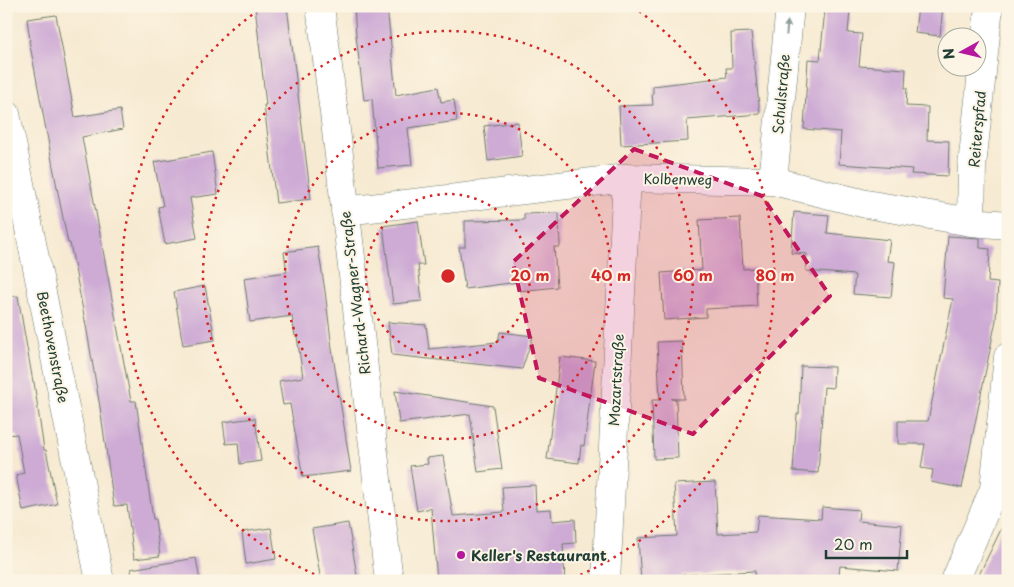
<svg xmlns="http://www.w3.org/2000/svg" width="1014" height="587" viewBox="0 0 1014 587" font-family="'Playpen Sans',sans-serif">
<style>
.building{fill:#ceabd5}
.lines{fill:none;stroke-linecap:round;stroke-linejoin:round}
.minor-casing{stroke:#6b7a6b;stroke-width:29}
.minor{stroke:#fff;stroke-width:28}
.oneway{fill:#8f9e9a}
.marked{fill:#c2185b;fill-opacity:0.2;stroke:#c2185b;stroke-width:4;stroke-dasharray:10 6;stroke-linejoin:round}
.ring{fill:none;stroke:#d62828;stroke-width:2.5;stroke-dasharray:2.5 5}
.poi-dot{fill:#b5179e;stroke:#fcf5e5;stroke-width:2}
.labels{text-anchor:middle;dominant-baseline:central;stroke-width:4;stroke-linejoin:round;paint-order:stroke}
.street-label{font-size:14px;fill:#1f3d34;stroke:#fcf5e5}
.poi-label{font-size:14px;font-weight:bold;fill:#1f3d34;stroke:#fcf5e5;text-anchor:start}
.centre{fill:#d62828;stroke:#fcf5e5;stroke-width:2.5}
.ring-label{font-size:15px;text-anchor:middle;font-weight:bold;fill:#d62828;stroke:#fcf5e5;stroke-width:4;stroke-linejoin:round;paint-order:stroke}
</style>
<rect width="100%" height="100%" fill="#fcf5e5"/>
<filter id="ink" filterUnits="userSpaceOnUse"><feTurbulence type="fractalNoise" baseFrequency=".02" numOctaves="2"/><feDisplacementMap in="SourceGraphic" scale="10" xChannelSelector="R" yChannelSelector="G"/><feConvolveMatrix kernelMatrix="1 2 1 2 8 2 1 2 1" color-interpolation-filters="sRGB"/></filter>
<filter id="wash" filterUnits="userSpaceOnUse"><feTurbulence type="fractalNoise" baseFrequency=".0096" numOctaves="4" result="noise"/><feDisplacementMap in="SourceGraphic" scale="20" xChannelSelector="R" yChannelSelector="G"/><feGaussianBlur stdDeviation="1.12" result="paint"/><feColorMatrix in="noise" values="0 0 0 0 0 0 0 0 0 0 0 0 0 0 0 0 0 1.4 0 .05"/><feComposite in="paint" operator="in"/></filter>
<g filter="url(#wash)">
<rect width="100%" height="100%" fill="#f7ead2"/>
<g id="blocks">
<path class="building" d="M 255,6 L 287,6 L 311,199 L 276,203 L 264,105 L 266,105 Z
M 354,6 L 387,6 L 396,95 L 438,87 L 441,102 L 454,100 L 457,121 L 408,128 L 412,165 L 378,168 L 372,99 L 364,100 L 356,36 Z
M 918,6 L 943,6 L 940,36 L 915,33 Z
M 825,9 L 850,11 L 848,33 L 862,34 L 859,66 L 906,69 L 905,88 L 907,88 L 906,106 L 928,107 L 927,140 L 949,141 L 948,176 L 911,174 L 912,169 L 839,164 L 841,132 L 804,129 L 808,59 L 820,60 Z
M 56,15 L 75,117 L 120,110 L 123,129 L 82,137 L 131,401 L 136,401 L 153,519 L 155,519 L 160,556 L 134,559 L 127,505 L 114,506 L 100,407 L 87,331 L 70,243 L 68,243 L 59,198 L 29,40 L 30,40 L 27,19 Z
M 751,32 L 760,114 L 687,120 L 688,141 L 621,145 L 619,106 L 653,105 L 652,93 L 653,93 L 653,86 L 727,77 L 726,68 L 732,68 L 731,33 Z
M 518,122 L 522,156 L 488,161 L 484,126 Z
M 212,152 L 218,194 L 190,198 L 197,238 L 165,244 L 158,207 L 163,206 L 154,162 Z
M 794,212 L 829,215 L 827,233 L 890,240 L 887,261 L 895,262 L 891,297 L 853,294 L 855,275 L 806,271 L 807,254 L 791,253 Z
M 559,213 L 560,247 L 554,247 L 557,287 L 519,291 L 518,282 L 465,289 L 459,247 L 465,247 L 465,221 L 524,220 L 524,214 Z
M 740,218 L 743,269 L 755,268 L 757,306 L 706,309 L 706,317 L 664,320 L 661,273 L 702,270 L 699,220 Z
M 418,221 L 424,265 L 418,265 L 422,301 L 393,304 L 383,226 Z
M 948,236 L 980,238 L 980,248 L 990,249 L 988,282 L 998,283 L 996,320 L 962,488 L 931,482 L 933,470 L 921,468 L 925,444 L 898,444 L 898,421 L 928,421 L 953,299 L 943,298 Z
M 318,247 L 325,291 L 332,349 L 351,471 L 303,477 L 290,404 L 283,405 L 279,381 L 303,377 L 297,336 L 295,336 L 292,316 L 250,322 L 244,278 L 287,272 L 284,252 Z
M 205,286 L 215,340 L 183,345 L 174,292 Z
M 18,296 L 33,382 L 34,382 L 44,450 L 46,450 L 57,504 L 23,511 L 16,475 L 24,473 L 17,434 L 6,435 L 6,297 Z
M 388,322 L 426,325 L 429,349 L 498,342 L 500,332 L 533,336 L 522,369 L 392,355 Z
M 682,341 L 684,399 L 671,399 L 676,399 L 678,458 L 654,459 L 652,400 L 660,400 L 657,342 Z
M 560,357 L 595,361 L 584,446 L 581,445 L 579,463 L 547,459 Z
M 801,366 L 834,367 L 833,388 L 824,387 L 818,473 L 793,471 L 797,414 L 799,414 Z
M 395,391 L 493,406 L 502,469 L 478,472 L 470,414 L 399,423 Z
M 255,418 L 261,461 L 240,464 L 238,443 L 226,444 L 223,422 Z
M 443,456 L 453,516 L 504,512 L 502,487 L 535,485 L 536,510 L 551,509 L 552,521 L 575,519 L 576,543 L 563,544 L 565,581 L 437,581 L 431,508 L 417,511 L 410,466 L 428,464 L 427,458 Z
M 715,482 L 718,534 L 756,532 L 758,515 L 821,519 L 822,507 L 859,510 L 858,521 L 902,525 L 898,571 L 840,566 L 838,581 L 754,581 L 755,571 L 682,575 L 683,581 L 641,581 L 638,538 L 677,536 L 674,484 Z
M 1008,515 L 1008,581 L 976,581 Z
M 348,523 L 358,581 L 321,581 L 312,529 Z
M 271,528 L 276,559 L 246,564 L 242,532 Z
M 196,558 L 200,581 L 132,581 L 131,569 Z"/>
</g>
</g>
<g filter="url(#ink)">
<use href="#blocks" fill-opacity="0" stroke="#6b7a6b" stroke-width="1"/>
<g class="lines">
<defs>
<path id="minor" d="M 320,6 L 334,113 L 389,581
M 6,114 L 100,581
M 773,181 L 790,6
M 345,211 L 627,178 L 773,181 L 866,204 L 971,222 L 1008,225
M 971,222 L 972,166 L 989,6
M 606,581 L 627,178
M 955,581 L 994,489 L 1008,357"/>
</defs>
<use href="#minor" class="minor-casing"/>
<use href="#minor" class="minor"/>
</g>
<defs><path id="oneway-solid" d="M-6-.8H1V-3.2L6.5 0L1 3.2V.8H-6Z" transform="scale(1.25)"/></defs>
<use class="oneway" href="#oneway-solid" transform="translate(787 28) rotate(-85)"/>
</g>
<path class="marked" d="M 634,149 L 762,196 L 830,296 L 693,434 L 539,378 L 513,262 Z"/>
<g class="ring">
<circle cx="448" cy="276" r="82"/>
<circle cx="448" cy="276" r="163"/>
<circle cx="448" cy="276" r="245"/>
<path d="M328 580A327 327 0 0 1 263 7M633 7A327 327 0 0 1 568 580"/>
</g>
<circle class="poi-dot" cx="461" cy="555" r="5"/>
<g class="labels">
<g class="street-label">
<text transform="translate(781 94) rotate(-85)">Schulstraße</text>
<text transform="translate(977 129) rotate(-85)">Reiterspfad</text>
<text transform="translate(678 179) rotate(1)">Kolbenweg</text>
<text transform="translate(355 293) rotate(-97)">Richard-Wagner-Straße</text>
<text transform="translate(53 347) rotate(79)">Beethovenstraße</text>
<text transform="translate(616 380) rotate(-87)">Mozartstraße</text>
</g>
<g class="poi-label">
<text x="471" y="555">Keller's Restaurant</text>
</g>
</g>
<circle cx="448" cy="276" r="8" class="centre"/>
<g class="ring-label">
<text x="530" y="281">20 m</text>
<text x="611" y="281">40 m</text>
<text x="693" y="281">60 m</text>
<text x="775" y="281">80 m</text>
</g>
<rect width="1014" height="587" fill="none" stroke="#fcf5e5" stroke-width="25"/>
<g transform="translate(962 52) rotate(262)"><circle r="24" fill="#fcf5e5" stroke="#a4ab9e"/>
<path d="M0-4L9 19L0 12L-9 19Z" fill="#b5179e"/>
<text y="-8" font-size="14" font-weight="bold" text-anchor="middle" fill="#1f3d34">N</text>
</g>
<path d="M826 550v8h81v-8" fill="none" stroke="#1f3d34" stroke-width="2.5"/>
<text x="834" y="550" font-size="15" fill="#1f3d34" stroke="#fcf5e5" stroke-width="4" paint-order="stroke">20 m</text>
</svg>
